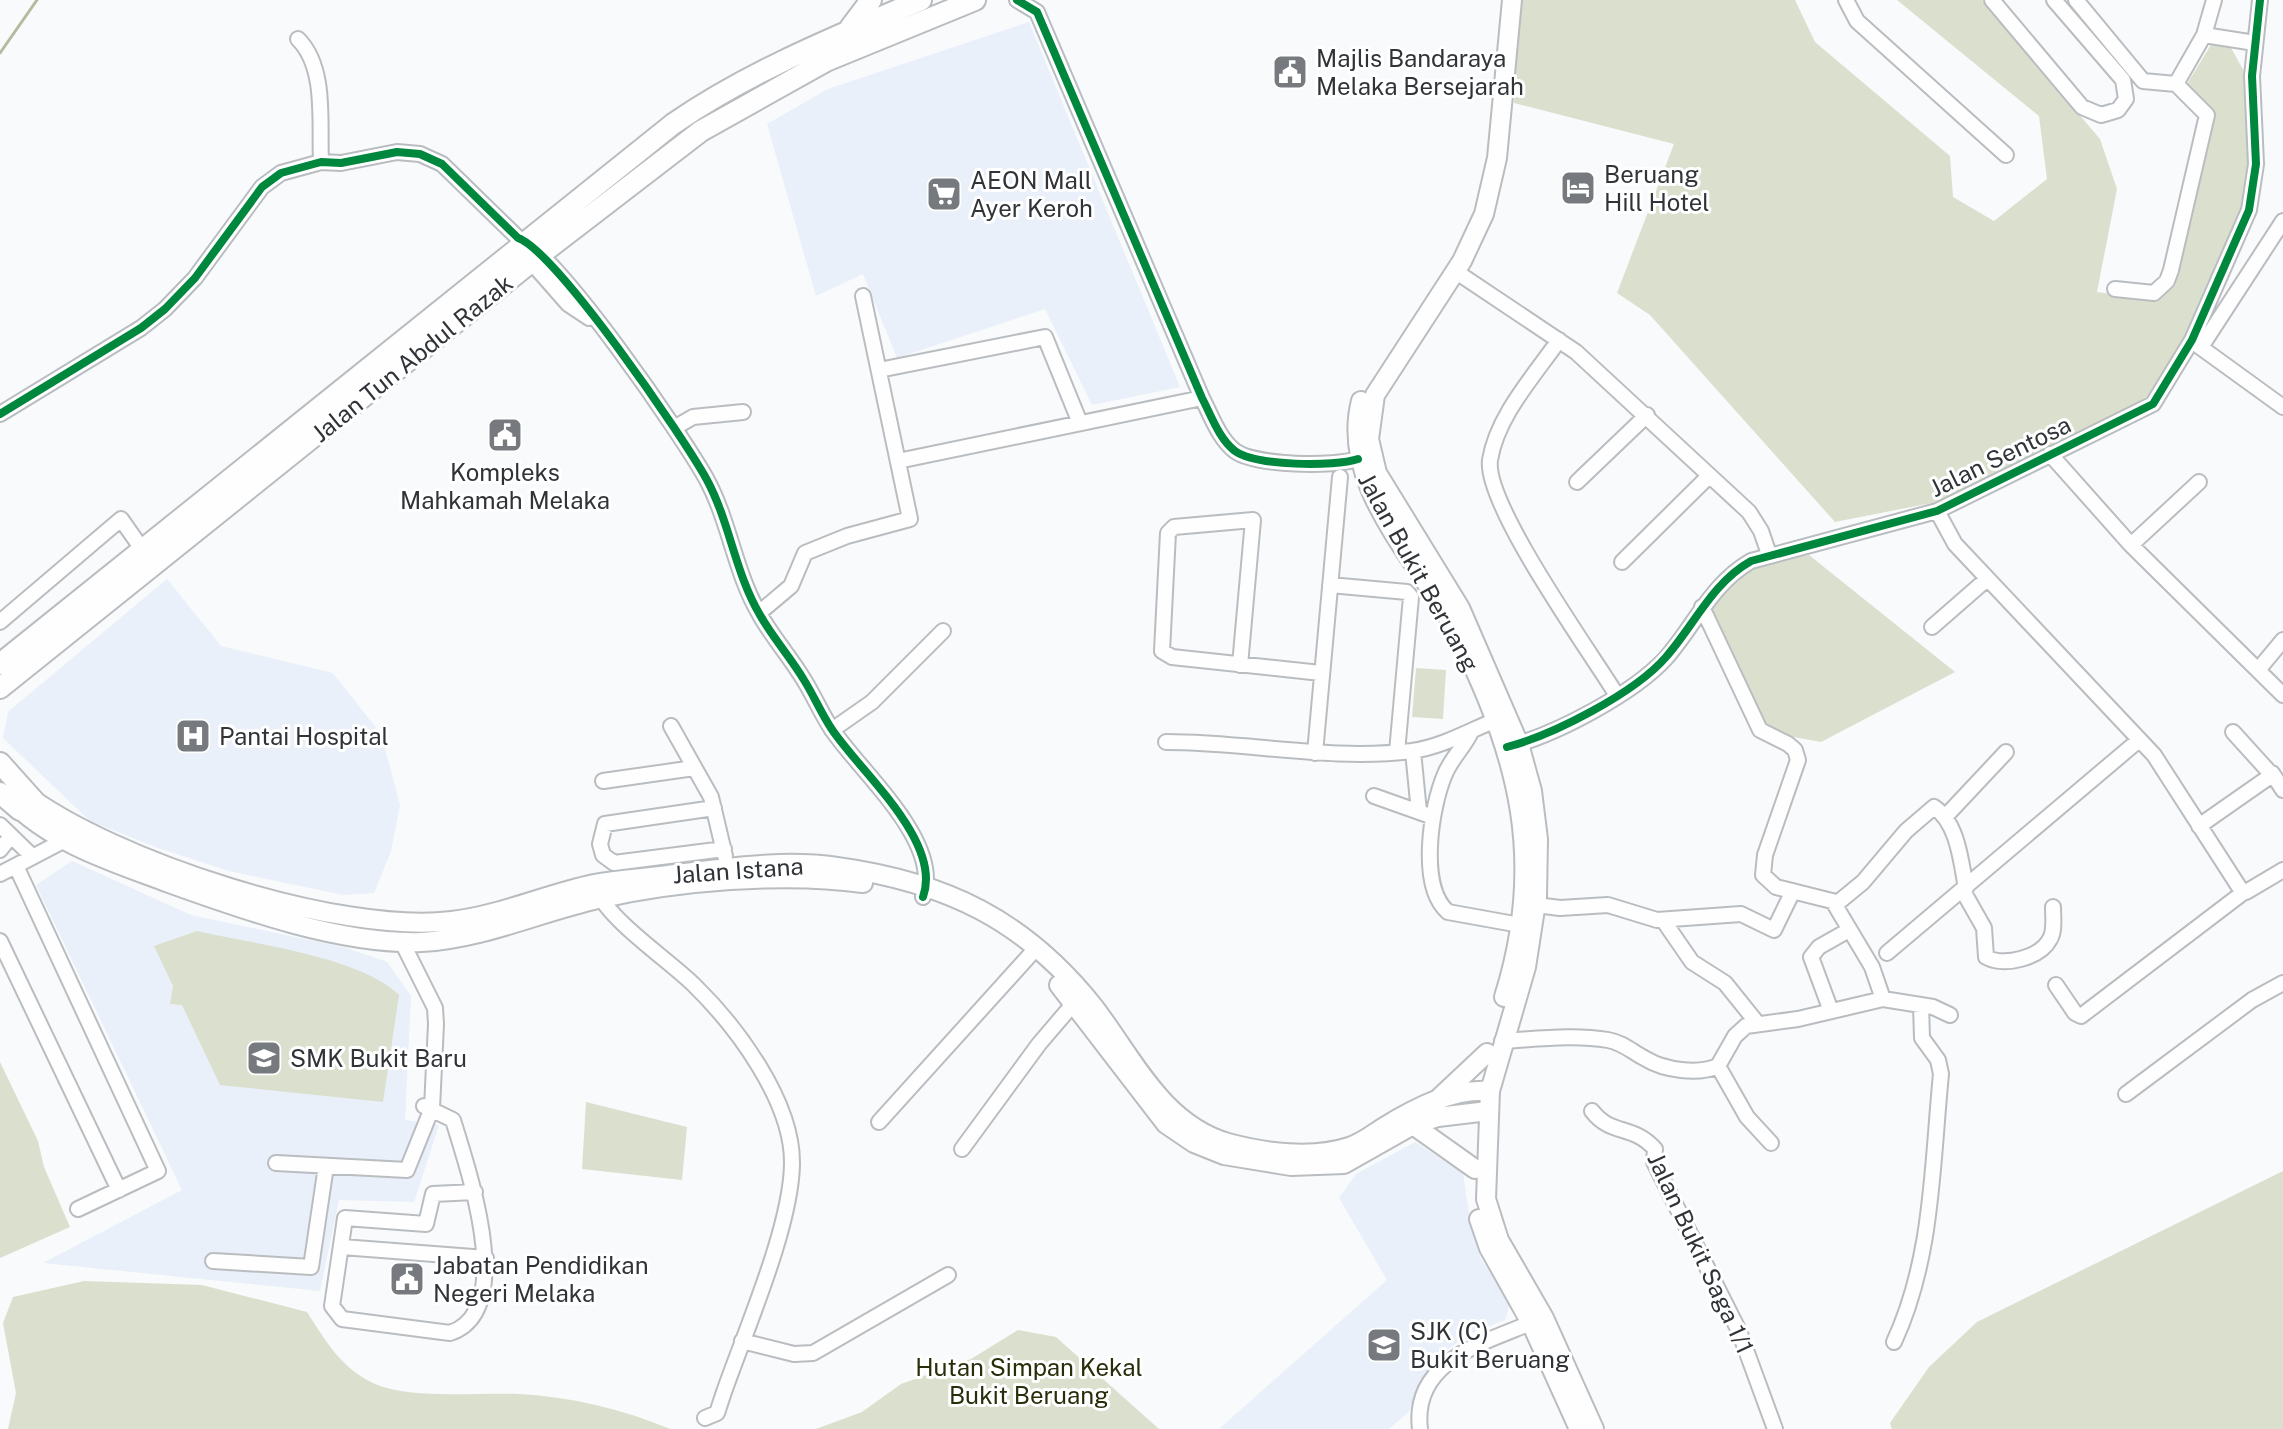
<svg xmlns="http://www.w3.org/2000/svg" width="2283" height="1429" viewBox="0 0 2283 1429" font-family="'Public Sans',sans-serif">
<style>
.built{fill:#e9f0f9}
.green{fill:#dae0cd}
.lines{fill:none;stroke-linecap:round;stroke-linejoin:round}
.stream{stroke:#b3bc9e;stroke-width:3}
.minor-casing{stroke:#babdc0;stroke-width:18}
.major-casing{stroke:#babdc0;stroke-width:22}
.highway-casing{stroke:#babdc0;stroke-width:24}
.minor{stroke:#fefeff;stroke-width:14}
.major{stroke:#fefeff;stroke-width:18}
.highway{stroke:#fefeff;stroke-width:20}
.cycleway-casing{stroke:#fff;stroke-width:13}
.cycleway{stroke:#00873e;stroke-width:8}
.labels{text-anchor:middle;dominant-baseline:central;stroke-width:6;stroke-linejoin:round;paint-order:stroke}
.poi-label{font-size:24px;fill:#303438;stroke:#fff;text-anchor:start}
.street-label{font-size:24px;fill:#303438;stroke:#fff}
.park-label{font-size:24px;fill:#262e0a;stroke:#fff}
</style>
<rect width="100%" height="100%" fill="#f8fafc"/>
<path class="built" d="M 1029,22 L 1180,387 L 1092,405 L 1045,309 L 897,358 L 863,274 L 816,296 L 767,124 L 828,89 Z
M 167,579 L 221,646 L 333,673 L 381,734 L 400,805 L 391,851 L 374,893 L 343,895 L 229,871 L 158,848 L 90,821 L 3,738 L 8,712 Z
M 72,861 L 191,915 L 347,948 L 387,962 L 411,996 L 405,1120 L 439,1125 L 414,1202 L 339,1200 L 320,1291 L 43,1263 L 182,1190 L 36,885 Z
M 1415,1142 L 1463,1173 L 1471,1228 L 1481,1259 L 1510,1304 L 1505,1320 L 1469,1334 L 1440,1355 L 1418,1386 L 1409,1412 L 1389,1429 L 1219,1429 L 1387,1280 L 1339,1198 L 1356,1174 Z"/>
<path class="green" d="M 1518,0 L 1795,0 L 1815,42 L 1950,156 L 1953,197 L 1994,221 L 2047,179 L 2039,116 L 1897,0 L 1982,0 L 2100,139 L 2117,189 L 2097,292 L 2156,300 L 2175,286 L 2214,114 L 2187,84 L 2212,43 L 2231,48 L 2245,73 L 2250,161 L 2243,207 L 2184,338 L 2147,397 L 1952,499 L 1835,522 L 1650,315 L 1617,293 L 1674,144 L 1514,103 Z
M 1809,555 L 1955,672 L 1821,742 L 1776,734 L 1766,729 L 1708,610 C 1739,562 1756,566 1809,555 Z
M 1416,668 L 1446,670 L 1443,719 L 1412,717 Z
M 197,931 C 253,944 359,956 399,995 L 383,1102 L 220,1085 L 182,1005 L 170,1004 L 173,986 L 154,946 Z
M 0,1062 L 38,1141 L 44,1167 L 70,1227 L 0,1258 Z
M 586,1102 L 687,1127 L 682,1180 L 582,1169 Z
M 2283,1171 L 2283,1429 L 1892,1429 L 1890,1423 L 1929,1367 L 1977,1322 Z
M 84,1281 L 202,1285 L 307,1312 C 325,1340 341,1368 373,1383 C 409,1400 479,1392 520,1394 C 571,1397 623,1409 670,1429 L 8,1429 L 16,1393 L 3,1323 L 13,1297 Z
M 1018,1330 L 1056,1337 L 1159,1429 L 816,1429 L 862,1412 L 901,1384 L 971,1359 Z"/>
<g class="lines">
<path class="stream" d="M 0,53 L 37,0"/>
<defs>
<path id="minor" d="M 1017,0 L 1037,12 L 1202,398 C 1211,415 1219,439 1235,451 C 1256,466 1334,467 1358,459
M 1846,0 L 1857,21 L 2006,155
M 1992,0 L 2082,107 L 2101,115 L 2118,110 L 2126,99 L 2123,80 L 2054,0
M 2076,0 L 2143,81 L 2176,84 L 2204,35 L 2214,0
M 2204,35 L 2255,43
M 298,39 C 327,68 319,123 321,162
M 525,255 L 568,304 L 589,318
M 1455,271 L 1576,352 L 1749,512 L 1761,531 L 1769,554
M 2115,289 L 2154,293 L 2167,281 L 2171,270 L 2207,115 L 2176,84
M 1559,340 C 1534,376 1497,416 1490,460 C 1484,504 1589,650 1616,694
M 2196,344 L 2283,407
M 2201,347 L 2283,221
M 879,370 L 1045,337 L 1080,423
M 0,414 L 141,328 L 165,309 L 195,278 L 262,187 L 281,173 L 321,162 L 341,163 L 397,152 L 420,154 L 442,164 L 518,238 C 556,251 684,438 707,480 C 730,523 735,573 760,615 C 773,638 791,658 804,680 C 814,696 821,713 831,728 C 859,771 943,841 923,897
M 674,428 L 693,417 L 743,412
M 2050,454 L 2131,545 L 2283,695
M 898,461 L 1202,398
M 1577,482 L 1647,415
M 1937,511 L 1955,544 L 2154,755 L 2241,890 L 2246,892 L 2283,870
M 2131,545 L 2199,482
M 1622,562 L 1709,476
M 1330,585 L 1407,592 L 1411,597 L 1397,752
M 1702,607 L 1760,730 L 1788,744 L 1795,750 L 1798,760 L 1765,855 L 1763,875 L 1776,887 L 1836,902
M 759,613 L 791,586 L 805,553 L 847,536 L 910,519 L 863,296
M 0,622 L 121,519 L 142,549
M 1932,627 L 1987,579
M 1240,665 L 1253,520 L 1174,527 L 1168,533 L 1162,651 L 1172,657 L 1321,673
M 2258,670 L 2283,640
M 671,726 L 711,797 L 725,856
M 832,730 L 872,702 L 943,631
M 1471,732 C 1464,747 1451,759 1445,774 C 1431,806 1418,887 1448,912 L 1520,925
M 1166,742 C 1249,742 1330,761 1412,751 C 1446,746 1473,728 1504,717
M 1511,746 C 1557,734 1634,693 1666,658 C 1695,625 1711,584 1751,561 L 1937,511 L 2153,404 L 2192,340 L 2249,210 L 2256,164 L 2252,76 L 2260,0
M 1413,751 L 1419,812 L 1433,817
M 1315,753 L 1340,477
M 2272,773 L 2283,790
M 603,781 L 694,768
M 1374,796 L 1419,812
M 714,808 L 605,824 L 600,844 L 603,855 L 614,863 L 724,849
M 1945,817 L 2006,752
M 0,825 L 33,857
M 2199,826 L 2272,775 L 2233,732
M 0,850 L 11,836
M 16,866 L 158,1171 L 78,1209
M 0,874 L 63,841
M 1963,891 L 1984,928 L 1986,957 C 2004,967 2040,958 2050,939 C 2055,931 2053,917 2053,907
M 598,892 C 609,920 671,962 694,985 C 737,1027 793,1102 792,1164 C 791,1227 746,1329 724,1392 L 717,1413 L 705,1418
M 1536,905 L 1560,908 L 1608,905 L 1657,920 L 1741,914 L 1774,930 L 1793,891
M 1663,920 L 1692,962 L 1725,983 L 1758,1024
M 0,941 L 119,1190
M 1887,953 L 2139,740
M 2056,985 L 2075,1013 L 2081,1016 L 2244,892
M 1831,1011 L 1811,957 L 1819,947 L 1849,930
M 1950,1015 L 1933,1007 L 1883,999 L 1872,967 L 1835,905 L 1863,882 L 1906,831 L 1934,807 C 1958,823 1961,862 1966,888
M 1502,1041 C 1537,1039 1574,1034 1608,1040 C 1624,1043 1632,1052 1646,1059 C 1664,1070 1698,1075 1718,1066 L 1735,1036 L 1746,1026 L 1798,1019 L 1883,999
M 1718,1066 L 1747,1117 L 1771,1143
M 2126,1094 L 2252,1000 L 2283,983
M 424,1106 L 453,1120 C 467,1167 518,1311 450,1333 L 342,1319 L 332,1306 L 345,1218 L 426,1224 L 433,1194 L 475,1192
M 1592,1111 C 1611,1136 1633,1124 1655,1149 L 1654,1162 L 1739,1331 L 1775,1429
M 879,1122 L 1030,955
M 962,1149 L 1039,1044 L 1074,1003
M 276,1163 L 407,1170 L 432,1108 L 436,1024 L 435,1008 L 402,942
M 342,1247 L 486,1258
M 213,1261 L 311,1267 L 326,1166
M 742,1341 L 794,1354 L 813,1353 L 948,1275
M 1894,1342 C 1933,1258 1932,1164 1941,1074 L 1938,1060 L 1922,1038 L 1921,1005
M 1420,1429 C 1411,1358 1491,1341 1540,1319"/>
<path id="major" d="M 1512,0 L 1497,158 L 1484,214 L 1462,261 L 1375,395 L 1369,439 L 1377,473 L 1460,608 L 1519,744 L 1532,791 L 1538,839 L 1537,896 L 1526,967 L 1490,1091 L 1486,1199 L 1499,1240 L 1544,1318 L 1594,1429
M 1361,401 C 1339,487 1421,562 1458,635 C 1520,757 1546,863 1504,997
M 22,792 C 112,861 340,935 452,921 C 501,915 547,894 594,884 C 621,879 649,878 675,874 C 729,868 783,859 837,867 C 946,882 1025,920 1094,1007 C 1133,1058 1162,1124 1228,1143 C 1265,1153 1312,1159 1349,1147 C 1362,1143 1373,1134 1384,1127 C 1415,1108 1453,1088 1490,1091
M 10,800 C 53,844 113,862 169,883 C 244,910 342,945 422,942 C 482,939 540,912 598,899 C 676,881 784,872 863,883
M 1059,985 L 1166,1124 L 1194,1143 L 1224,1155 L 1291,1166 L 1344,1164 L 1413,1125 L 1438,1117 L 1488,1111
M 1438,1099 L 1487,1053
M 1413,1125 L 1475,1169
M 1479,1219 L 1489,1248 L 1531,1323 L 1579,1429"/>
<path id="highway" d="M 850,28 L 871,0
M 0,664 L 673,124 C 750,71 835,37 921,0
M 0,688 L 541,254 L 701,131 L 826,61 L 975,0
M 0,763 L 34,801
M 0,793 L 20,810"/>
</defs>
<use href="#minor" class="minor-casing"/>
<use href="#major" class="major-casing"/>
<use href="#highway" class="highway-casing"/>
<use href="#minor" class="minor"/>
<use href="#major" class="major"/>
<use href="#highway" class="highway"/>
<defs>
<path id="cycleway" d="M 1017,0 L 1037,12 L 1202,398 C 1211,415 1219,439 1235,451 C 1256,466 1334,467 1358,459
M 0,414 L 141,328 L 165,309 L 195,278 L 262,187 L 281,173 L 321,162 L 341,163 L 397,152 L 420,154 L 442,164 L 518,238 C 556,251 684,438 707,480 C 730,523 735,573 760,615 C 773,638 791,658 804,680 C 814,696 821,713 831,728 C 859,771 943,841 923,897
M 1507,747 C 1553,735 1635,693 1666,657 C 1695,624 1712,583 1751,561 L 1937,511 L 2153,404 L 2192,340 L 2249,210 L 2256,164 L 2252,76 L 2260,0"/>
</defs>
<use href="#cycleway" class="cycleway-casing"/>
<use href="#cycleway" class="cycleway"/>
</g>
<defs>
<symbol id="civic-square" viewBox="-11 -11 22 22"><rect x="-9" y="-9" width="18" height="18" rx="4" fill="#76797d" stroke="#fff"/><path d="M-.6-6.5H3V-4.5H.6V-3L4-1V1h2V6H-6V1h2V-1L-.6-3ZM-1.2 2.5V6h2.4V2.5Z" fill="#fff"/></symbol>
<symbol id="hotel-square" viewBox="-11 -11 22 22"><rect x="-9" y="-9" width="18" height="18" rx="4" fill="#76797d" stroke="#fff"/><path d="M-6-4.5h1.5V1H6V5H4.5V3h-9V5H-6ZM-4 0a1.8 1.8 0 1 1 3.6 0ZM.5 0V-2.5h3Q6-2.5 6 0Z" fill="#fff"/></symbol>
<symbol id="supermarket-square" viewBox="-11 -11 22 22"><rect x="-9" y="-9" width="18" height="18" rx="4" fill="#76797d" stroke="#fff"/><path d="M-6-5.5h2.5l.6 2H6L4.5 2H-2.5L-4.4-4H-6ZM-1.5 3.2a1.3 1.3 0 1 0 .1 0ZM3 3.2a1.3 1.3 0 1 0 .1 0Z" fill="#fff"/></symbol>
<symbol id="hospital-square" viewBox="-11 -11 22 22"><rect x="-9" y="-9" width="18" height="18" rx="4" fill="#76797d" stroke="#fff"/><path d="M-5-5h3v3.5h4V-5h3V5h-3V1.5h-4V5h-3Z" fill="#fff"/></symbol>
<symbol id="school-square" viewBox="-11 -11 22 22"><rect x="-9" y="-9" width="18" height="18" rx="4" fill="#76797d" stroke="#fff"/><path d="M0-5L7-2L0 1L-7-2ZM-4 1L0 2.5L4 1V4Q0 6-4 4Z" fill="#fff"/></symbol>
</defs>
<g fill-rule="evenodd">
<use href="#civic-square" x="1270" y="52" width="40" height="40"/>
<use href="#hotel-square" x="1558" y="168" width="40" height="40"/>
<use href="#supermarket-square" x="924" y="174" width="40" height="40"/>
<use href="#civic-square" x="485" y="415" width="40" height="40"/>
<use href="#hospital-square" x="173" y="716" width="40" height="40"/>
<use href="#school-square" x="244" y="1038" width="40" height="40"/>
<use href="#civic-square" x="387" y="1259" width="40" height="40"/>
<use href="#school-square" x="1364" y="1325" width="40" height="40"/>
</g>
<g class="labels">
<g class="poi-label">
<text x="1316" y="58">Majlis Bandaraya<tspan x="1316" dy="28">Melaka Bersejarah</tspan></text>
<text x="1604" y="174">Beruang<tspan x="1604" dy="28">Hill Hotel</tspan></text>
<text x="970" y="180">AEON Mall<tspan x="970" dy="28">Ayer Keroh</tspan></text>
<text x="505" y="472" text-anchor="middle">Kompleks<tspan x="505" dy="28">Mahkamah Melaka</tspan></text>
<text x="219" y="736">Pantai Hospital</text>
<text x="290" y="1058">SMK Bukit Baru</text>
<text x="433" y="1265">Jabatan Pendidikan<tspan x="433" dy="28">Negeri Melaka</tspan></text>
<text x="1410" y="1331">SJK (C)<tspan x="1410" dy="28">Bukit Beruang</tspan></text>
</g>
<g class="street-label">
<text transform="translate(412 358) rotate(-39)">Jalan Tun Abdul Razak</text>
<text transform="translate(2000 456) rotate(-26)">Jalan Sentosa</text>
<text transform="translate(1419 572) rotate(61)">Jalan Bukit Beruang</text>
<text transform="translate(738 870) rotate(-4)">Jalan Istana</text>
<text transform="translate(1701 1253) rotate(65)">Jalan Bukit Saga 1/1</text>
</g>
<g class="park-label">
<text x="1029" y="1367">Hutan Simpan Kekal<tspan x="1029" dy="28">Bukit Beruang</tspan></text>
</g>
</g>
</svg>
